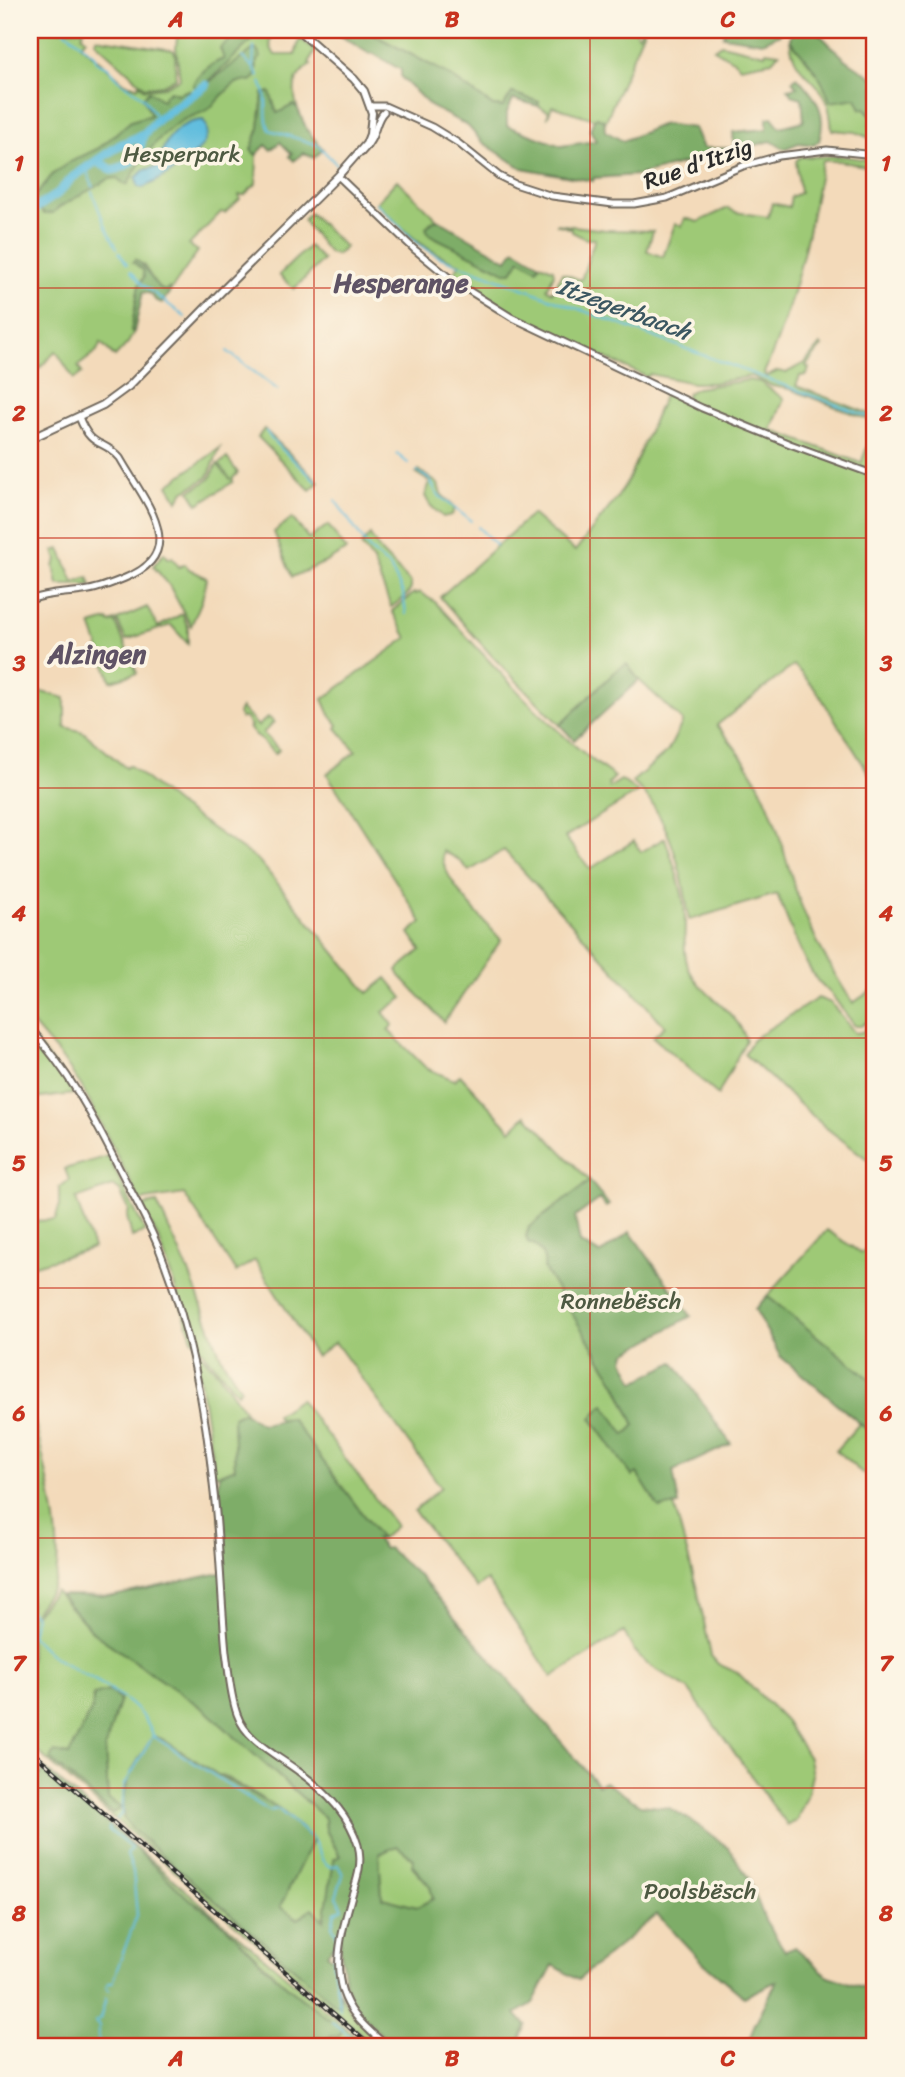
<svg xmlns="http://www.w3.org/2000/svg" width="905" height="2077" viewBox="0 0 905 2077" font-family="Sriracha,sans-serif">
<style>
.green{fill:#9ec976;stroke:#647a50;stroke-width:2}
.forest{fill:#7ead67;stroke:#546c49;stroke-width:2;fill-rule:evenodd}
.water{fill:#60bdde;stroke:#467484;stroke-width:2}
.lines{fill:none;stroke-linecap:round;stroke-linejoin:round}
.stream{stroke:#60bdde;stroke-width:2}
.river{stroke:#60bdde;stroke-width:9}
.secondary-casing{stroke:#71685d;stroke-width:9}
.primary-casing{stroke:#71685d;stroke-width:10}
.secondary{stroke:#fff;stroke-width:5}
.primary{stroke:#fff;stroke-width:6}
.rail-casing{stroke:#2b2b2b;stroke-width:4.5}
.rail{stroke:#fcf5e5;stroke-width:2;stroke-dasharray:5;stroke-linecap:butt}
.grid{fill:none;stroke:#c8321e;stroke-width:2;stroke-opacity:0.55}
.labels{text-anchor:middle;dominant-baseline:central;stroke-width:7;stroke-linejoin:round;paint-order:stroke}
.park-label{font-size:23px;fill:#4e5a42;stroke:#fcf5e5}
.street-label{font-size:23px;fill:#2b2b2b;stroke:#fcf5e5}
.water-label{font-size:24px;font-style:italic;fill:#3b5761;stroke:#fcf5e5}
.quarter-label{font-size:26px;font-weight:bold;fill:#5f5365;stroke:#fcf5e5}
.neatline{fill:none;stroke:#c8321e;stroke-width:2.5}
.grid-label{font-size:23px;text-anchor:middle;font-weight:bold;fill:#c8321e}
</style>
<rect width="100%" height="100%" fill="#fcf5e5"/>
<filter id="ink" filterUnits="userSpaceOnUse"><feTurbulence type="fractalNoise" baseFrequency=".0143" numOctaves="2"/><feDisplacementMap in="SourceGraphic" scale="14" xChannelSelector="R" yChannelSelector="G"/><feConvolveMatrix kernelMatrix="1 2 1 2 8 2 1 2 1" color-interpolation-filters="sRGB"/></filter>
<filter id="wash" filterUnits="userSpaceOnUse"><feTurbulence type="fractalNoise" baseFrequency=".00686" numOctaves="4" result="noise"/><feDisplacementMap in="SourceGraphic" scale="28" xChannelSelector="R" yChannelSelector="G"/><feGaussianBlur stdDeviation="1.57" result="paint"/><feColorMatrix in="noise" values="0 0 0 0 0 0 0 0 0 0 0 0 0 0 0 0 0 1.4 0 .05"/><feComposite in="paint" operator="in"/></filter>
<g filter="url(#wash)">
<rect width="100%" height="100%" fill="#f3daba"/>
<path class="green" d="M 30,30 L 84,30 L 82,36 L 86,39 L 81,45 L 125,83 L 137,87 L 139,84 L 145,89 L 164,87 L 180,79 L 176,47 L 178,30 L 276,30 C 269,39 268,45 275,55 L 295,55 L 300,38 L 315,51 L 309,63 L 311,65 C 294,74 292,90 297,107 L 293,105 L 277,114 L 263,94 L 259,128 L 251,150 L 257,156 L 256,184 L 244,195 L 239,195 L 240,199 L 225,213 L 221,212 L 189,245 L 198,251 L 171,290 L 169,288 L 164,291 L 158,288 L 143,264 L 133,262 L 143,270 L 144,277 L 139,285 L 131,331 L 134,332 L 128,343 L 115,357 L 101,343 L 96,352 L 78,366 L 82,373 L 74,379 L 56,351 L 30,378 Z
M 365,30 L 637,30 L 636,33 L 639,35 L 641,30 L 644,30 L 605,123 L 604,120 L 597,117 L 594,119 L 552,106 L 547,118 L 549,111 L 538,106 L 539,102 L 512,93 L 503,107 L 493,106 L 444,72 Z
M 96,38 L 173,50 L 175,53 L 176,78 L 163,85 L 145,87 L 95,42 Z
M 790,40 C 807,60 823,76 830,102 L 856,98 L 873,118 L 870,124 L 875,126 L 875,140 L 855,132 L 832,130 C 831,121 830,110 827,102 C 817,76 793,74 790,40 Z
M 721,44 L 765,54 L 766,51 L 779,53 L 772,61 L 740,67 L 736,62 L 714,49 Z
M 841,156 L 875,161 L 875,168 L 839,161 L 822,161 C 809,233 794,306 764,373 L 766,377 L 778,371 L 786,373 L 805,363 L 820,345 L 822,346 L 806,366 L 809,368 L 807,375 L 800,376 L 796,386 L 875,416 L 875,422 L 790,389 L 772,386 L 752,376 L 712,383 L 693,383 L 650,374 L 647,377 C 580,346 513,317 452,275 L 460,264 C 422,250 405,231 376,203 L 397,180 L 437,219 L 430,223 L 505,272 L 520,259 L 537,268 L 540,264 L 553,269 L 554,274 L 547,289 L 553,292 L 562,273 L 581,280 L 595,239 L 586,239 L 572,232 L 572,229 L 556,224 L 606,230 L 653,231 L 647,251 L 663,257 L 675,224 L 682,226 L 685,218 L 698,222 L 728,208 L 735,212 L 768,217 L 772,203 L 789,207 L 791,197 L 800,193 L 796,161 L 800,157 Z
M 310,213 L 345,247 L 337,255 L 329,253 L 303,220 Z
M 309,246 L 323,260 L 294,289 L 279,275 Z
M 749,380 L 760,382 L 784,399 L 771,430 L 861,463 L 875,426 L 875,783 L 817,691 L 794,665 L 717,725 C 731,742 744,759 755,777 C 775,812 783,851 795,888 C 809,930 829,967 853,1003 L 875,988 L 875,1016 L 861,1026 L 855,1026 L 828,990 C 809,982 786,915 777,894 L 689,920 C 684,876 668,810 632,782 L 668,751 L 683,721 L 639,680 L 627,665 L 618,669 L 560,725 L 492,656 L 440,597 L 532,514 L 575,551 L 617,498 L 629,478 L 665,393 L 684,402 L 688,393 L 697,388 Z
M 264,429 L 319,482 L 310,490 L 258,437 Z
M 220,448 L 208,477 L 183,492 L 178,501 L 168,485 Z
M 227,458 L 238,473 L 233,478 L 233,482 L 198,504 L 190,491 L 210,479 L 217,464 L 231,480 L 219,464 Z
M 419,470 L 438,484 L 441,494 L 455,508 L 452,515 L 443,517 L 430,505 L 425,496 L 430,482 L 416,473 Z
M 292,518 L 309,539 L 328,525 L 346,550 L 326,562 L 292,577 L 274,532 Z
M 370,535 L 380,551 L 411,583 L 411,589 L 405,597 L 391,607 L 373,561 L 361,545 Z
M 60,549 L 74,582 L 88,577 L 91,585 L 58,585 L 54,566 L 57,560 L 54,551 Z
M 164,553 L 169,559 L 172,557 L 179,567 L 185,564 L 189,569 L 207,578 L 202,600 L 191,626 L 169,585 L 153,566 Z
M 419,592 L 435,602 C 492,663 547,729 615,777 L 608,784 L 610,787 L 621,780 L 638,792 L 565,837 L 590,869 L 634,841 L 641,852 L 665,838 C 672,860 681,882 684,905 C 687,925 681,950 689,969 C 701,996 738,1010 746,1040 L 718,1095 L 653,1037 L 665,1026 L 504,850 L 469,871 L 458,859 L 443,851 C 437,875 485,921 501,940 L 444,1022 L 400,976 L 397,970 L 421,950 L 409,933 L 422,922 L 327,774 L 356,751 L 336,728 L 338,725 L 330,715 L 323,699 L 407,638 L 392,611 L 414,593 L 416,594 Z
M 147,607 L 158,627 L 182,614 L 188,627 L 188,644 L 171,625 L 126,640 L 117,620 Z
M 108,620 L 110,623 L 115,621 L 137,673 L 111,681 L 91,625 Z
M 30,689 L 65,698 L 65,727 L 83,732 L 126,768 L 129,765 L 178,805 L 259,861 L 368,993 L 387,978 L 403,998 L 383,1012 L 393,1025 L 388,1030 L 426,1068 L 454,1080 L 460,1075 L 511,1130 L 526,1115 L 590,1181 L 529,1227 L 526,1237 L 529,1244 L 534,1244 L 539,1248 L 616,1384 L 635,1425 L 625,1436 L 599,1411 L 592,1418 L 632,1476 L 637,1473 L 659,1508 L 674,1505 L 698,1593 L 711,1656 L 718,1664 L 738,1673 L 784,1719 L 809,1758 L 812,1775 L 807,1797 L 796,1821 L 787,1825 L 688,1689 L 646,1663 L 633,1649 L 624,1632 L 552,1677 L 487,1580 L 476,1588 L 414,1511 L 441,1487 L 335,1342 L 316,1357 L 255,1260 L 236,1272 L 184,1194 L 140,1201 L 82,1087 L 61,1057 L 30,1021 Z
M 241,708 L 258,726 L 268,717 L 274,722 L 263,733 L 279,750 L 275,754 L 249,728 L 251,726 L 244,717 L 241,719 L 238,713 Z
M 818,998 L 831,1003 L 855,1033 L 862,1032 L 875,1022 L 875,1165 L 825,1127 L 744,1054 L 752,1041 L 759,1035 Z
M 30,1036 L 55,1066 L 74,1094 L 33,1099 L 32,1176 L 30,1177 Z
M 108,1156 L 145,1231 L 132,1237 L 127,1217 L 129,1210 L 120,1191 L 113,1186 L 76,1199 L 93,1248 L 32,1266 L 30,1221 L 55,1220 L 59,1208 L 59,1188 L 69,1180 L 65,1169 Z
M 157,1203 L 189,1272 L 221,1357 L 241,1389 L 237,1393 L 192,1338 L 160,1242 L 142,1206 Z
M 827,1230 L 861,1253 L 865,1251 L 875,1257 L 875,1383 L 767,1296 Z
M 195,1350 L 197,1350 L 217,1372 L 249,1417 L 242,1412 L 233,1417 L 235,1469 L 215,1475 Z
M 30,1399 C 39,1444 66,1537 55,1580 C 52,1594 38,1602 33,1616 L 55,1591 L 95,1634 L 205,1710 L 325,1818 L 326,1830 L 340,1857 L 323,1922 L 298,1919 L 280,1907 L 280,1809 L 222,1775 L 124,1786 L 123,1808 L 108,1799 L 105,1747 L 120,1700 L 108,1692 L 94,1695 L 91,1711 L 69,1755 C 84,1791 84,1795 121,1808 L 340,2005 L 339,1991 C 350,2014 365,2030 384,2047 L 376,2047 L 30,1745 Z
M 300,1399 L 396,1526 L 381,1539 L 291,1418 L 278,1419 L 276,1415 Z
M 860,1423 L 875,1436 L 875,1464 L 867,1474 L 862,1473 L 836,1450 Z
M 117,1831 L 368,2047 L 332,2047 L 319,2043 L 320,2037 L 325,2041 L 272,1972 L 203,1908 L 191,1901 Z
M 397,1846 L 414,1860 L 412,1866 L 430,1886 L 433,1899 L 417,1907 L 382,1898 L 379,1854 Z"/>
<path class="forest" d="M 251,30 L 257,30 L 251,41 L 205,85 L 254,49 L 258,51 L 261,57 L 257,61 L 256,77 L 251,81 C 231,77 222,100 207,110 C 199,115 189,116 181,121 C 159,134 140,161 128,184 L 124,184 L 117,178 L 109,179 L 58,208 L 53,213 L 44,214 L 32,200 L 53,174 L 68,163 L 99,148 L 131,121 L 151,115 L 143,97 L 149,91 L 163,101 L 165,95 L 170,91 L 177,94 L 189,90 L 194,95 L 198,92 L 193,85 C 198,73 212,63 224,59 L 220,48 L 236,35 L 242,40 L 246,40 Z
M 336,30 L 365,30 L 444,72 L 493,106 L 503,107 L 512,93 L 539,102 L 538,106 L 513,99 L 507,112 L 507,126 L 561,146 L 596,141 L 590,130 L 594,119 L 597,117 L 604,120 L 605,131 L 623,141 L 663,124 L 694,128 L 703,148 L 734,148 L 733,132 L 767,129 L 767,118 L 772,117 L 780,127 L 804,121 L 802,98 L 791,95 L 788,89 L 797,87 L 792,81 L 797,77 C 816,97 828,112 819,141 L 814,145 L 799,143 L 784,149 L 771,141 L 638,175 L 594,178 L 593,181 L 522,168 L 482,142 L 468,126 L 430,106 L 401,77 L 401,70 L 372,53 L 370,54 L 336,33 Z
M 725,30 L 781,30 L 780,34 L 763,42 L 723,36 Z
M 792,30 L 815,30 L 845,59 L 875,79 L 875,126 L 870,124 L 873,118 L 865,108 L 861,109 L 856,98 L 830,102 C 823,76 807,61 790,40 Z
M 270,92 L 277,113 L 293,105 L 297,107 L 307,130 L 323,149 L 314,158 L 303,153 L 294,161 L 289,156 L 292,154 L 280,142 L 271,150 L 266,145 L 256,155 L 251,150 L 259,128 L 263,94 Z
M 437,219 L 507,260 L 515,249 L 540,264 L 537,269 L 520,259 L 512,272 L 505,272 L 428,234 L 426,227 Z
M 135,259 C 148,267 151,284 164,291 L 169,288 L 171,290 L 162,303 L 155,300 L 151,294 L 143,292 L 134,332 L 131,331 L 139,285 L 144,277 L 143,270 L 133,262 Z
M 627,664 L 639,680 L 574,740 L 560,725 L 618,669 Z
M 590,1181 L 609,1205 L 606,1207 L 600,1199 L 575,1217 L 580,1243 L 600,1254 L 630,1232 L 691,1316 L 626,1353 L 624,1360 L 635,1382 L 674,1362 L 731,1444 L 673,1471 L 679,1505 L 659,1508 L 637,1473 L 632,1476 L 591,1418 L 604,1404 L 625,1435 L 635,1425 L 616,1384 L 544,1269 C 546,1259 542,1251 534,1244 L 529,1244 L 526,1237 L 529,1227 Z
M 767,1296 L 875,1383 L 875,1436 L 780,1356 L 755,1309 Z
M 243,1412 L 262,1424 L 291,1418 L 381,1539 L 375,1538 L 384,1549 L 388,1548 L 421,1578 L 598,1785 L 605,1782 L 640,1805 L 669,1808 L 690,1820 L 729,1848 L 749,1879 L 765,1920 L 785,1951 L 795,1947 L 828,1976 L 875,1991 L 875,2047 L 747,2047 L 754,2026 L 777,1981 L 744,1997 L 700,1960 L 657,1914 L 578,1980 L 553,1965 L 533,2003 L 516,2014 L 526,2025 L 517,2047 L 498,2047 L 492,2042 L 487,2047 L 394,2047 C 349,2004 344,2001 340,1937 L 327,1954 L 334,1959 L 340,2005 L 335,2004 L 134,1831 L 123,1818 L 124,1812 L 121,1809 L 112,1813 L 50,1759 L 54,1752 L 69,1755 L 91,1711 L 94,1695 L 108,1691 L 120,1699 L 105,1747 L 108,1799 L 123,1808 C 125,1775 136,1764 153,1736 L 162,1739 L 218,1775 L 280,1809 L 313,1839 L 280,1907 L 298,1919 L 313,1908 L 324,1921 L 334,1859 L 340,1856 L 326,1830 L 325,1818 L 205,1710 L 95,1634 L 60,1595 L 114,1596 L 225,1572 L 218,1491 L 219,1475 L 235,1468 L 233,1417 ZM 397,1846 L 414,1859 L 412,1865 L 430,1886 L 433,1899 L 417,1907 L 382,1898 L 379,1854 Z
M 30,1764 L 41,1775 L 45,1769 L 117,1831 L 191,1901 C 223,1918 245,1948 271,1972 C 294,1993 319,2011 343,2030 L 338,2037 L 330,2036 L 325,2041 L 320,2037 L 319,2043 L 332,2047 L 30,2047 Z"/>
<path class="water" d="M 203,120 C 224,146 161,180 142,188 L 138,187 L 136,178 L 144,170 L 157,167 C 161,159 161,152 165,145 C 172,130 187,121 203,120 Z"/>
<g class="lines">
<path class="stream" d="M 64,30 L 94,55 L 97,62 L 108,67 L 120,81 L 143,97 L 158,119
M 242,57 L 253,67 L 259,77
M 253,66 L 254,47
M 261,82 C 271,102 262,117 270,130 L 318,145 L 339,167
M 86,168 L 93,187
M 92,192 L 105,225 L 117,248
M 376,203 L 418,244 L 439,257 L 875,419
M 119,252 L 127,264
M 131,271 L 142,284 L 185,317
M 227,351 L 278,390
M 266,431 L 272,440 L 316,481
M 397,454 L 409,464
M 417,471 L 430,480 L 437,494 L 471,521
M 335,500 L 369,549 L 390,567 L 403,593 L 406,614
M 478,527 L 496,545
M 30,1611 L 35,1616 L 31,1635 C 37,1641 43,1648 50,1654 C 83,1678 140,1695 153,1736 L 269,1811 L 278,1809 L 313,1839 L 323,1861 L 330,1867 L 338,1865 L 343,1875 L 336,1897 L 343,1908 L 335,1912 L 332,1925 L 337,1935 L 337,1940
M 117,1819 L 122,1813 L 124,1786 L 153,1736
M 109,1827 L 109,1830 L 131,1848 L 127,1855 L 133,1871 L 137,1915 L 112,1983 L 108,1983 L 106,1987 L 109,1990
M 335,1945 L 333,1965 L 340,2009
M 332,2022 L 350,2036
M 353,2040 L 360,2047
M 98,2047 L 99,2026 L 95,2022 L 100,2019 L 106,1998"/>
<path class="river" d="M 98,162 L 112,170 C 131,167 140,154 143,135
M 30,212 L 57,194 L 73,177 L 120,145 L 143,135 L 158,119 L 206,85"/>
</g>
</g>
<g filter="url(#ink)">
<g class="lines">
<defs>
<path id="secondary" d="M 370,106 L 385,106 L 432,127 L 458,143 L 499,176 L 515,184 L 552,196 L 613,204 L 634,204 L 667,198 L 743,166 L 779,156 L 827,150 L 875,155
M 361,153 C 378,137 374,121 384,112
M 338,176 L 414,249 L 452,280 L 511,317 L 702,408 L 790,444 L 875,475
M 30,600 C 50,592 68,594 89,590 C 101,588 113,583 125,578 C 192,552 143,499 120,458 C 102,438 92,450 79,417
M 30,1028 C 68,1071 90,1111 116,1162 C 131,1192 149,1222 161,1254 C 191,1330 206,1412 214,1493 C 220,1546 221,1599 226,1652 C 229,1673 230,1694 237,1714 C 246,1741 277,1755 298,1771 C 323,1789 349,1814 358,1845 C 363,1863 357,1879 352,1895 C 341,1935 327,1979 355,2015 C 364,2027 377,2037 388,2047"/>
<path id="primary" d="M 30,439 L 103,405 L 129,386 L 223,290 L 338,176 L 366,144 L 370,134 L 372,113 L 364,91 L 354,79 L 298,30"/>
</defs>
<use href="#secondary" class="secondary-casing"/>
<use href="#primary" class="primary-casing"/>
<use href="#secondary" class="secondary"/>
<use href="#primary" class="primary"/>
<defs>
<path id="rail" d="M 30,1750 L 372,2047"/>
</defs>
<use href="#rail" class="rail-casing"/>
<use href="#rail" class="rail"/>
</g>
</g>
<path class="grid" d="M 314,30 L 314,2047M 590,30 L 590,2047M 30,288 L 875,288M 30,538 L 875,538M 30,788 L 875,788M 30,1038 L 875,1038M 30,1288 L 875,1288M 30,1538 L 875,1538M 30,1788 L 875,1788"/>
<g class="labels">
<g class="park-label">
<text x="182" y="154">Hesperpark</text>
<text x="621" y="1301">Ronnebësch</text>
<text x="700" y="1891">Poolsbësch</text>
</g>
<g class="street-label">
<text transform="translate(698 164) rotate(-19)">Rue d'Itzig</text>
</g>
<g class="water-label">
<text transform="translate(624 309) rotate(20)">Itzegerbaach</text>
</g>
<g class="quarter-label">
<text x="401" y="283">Hesperange</text>
<text x="97" y="654">Alzingen</text>
</g>
</g>
<rect width="905" height="2077" fill="none" stroke="#fcf5e5" stroke-width="77"/>
<rect x="38" y="38" width="828" height="2000" class="neatline"/>
<g class="grid-label">
<text x="176" y="27">A</text>
<text x="452" y="27">B</text>
<text x="728" y="27">C</text>
<text x="19" y="171">1</text>
<text x="886" y="171">1</text>
<text x="19" y="421">2</text>
<text x="886" y="421">2</text>
<text x="19" y="671">3</text>
<text x="886" y="671">3</text>
<text x="19" y="921">4</text>
<text x="886" y="921">4</text>
<text x="19" y="1171">5</text>
<text x="886" y="1171">5</text>
<text x="19" y="1421">6</text>
<text x="886" y="1421">6</text>
<text x="19" y="1671">7</text>
<text x="886" y="1671">7</text>
<text x="19" y="1921">8</text>
<text x="886" y="1921">8</text>
<text x="176" y="2066">A</text>
<text x="452" y="2066">B</text>
<text x="728" y="2066">C</text>
</g>
</svg>
